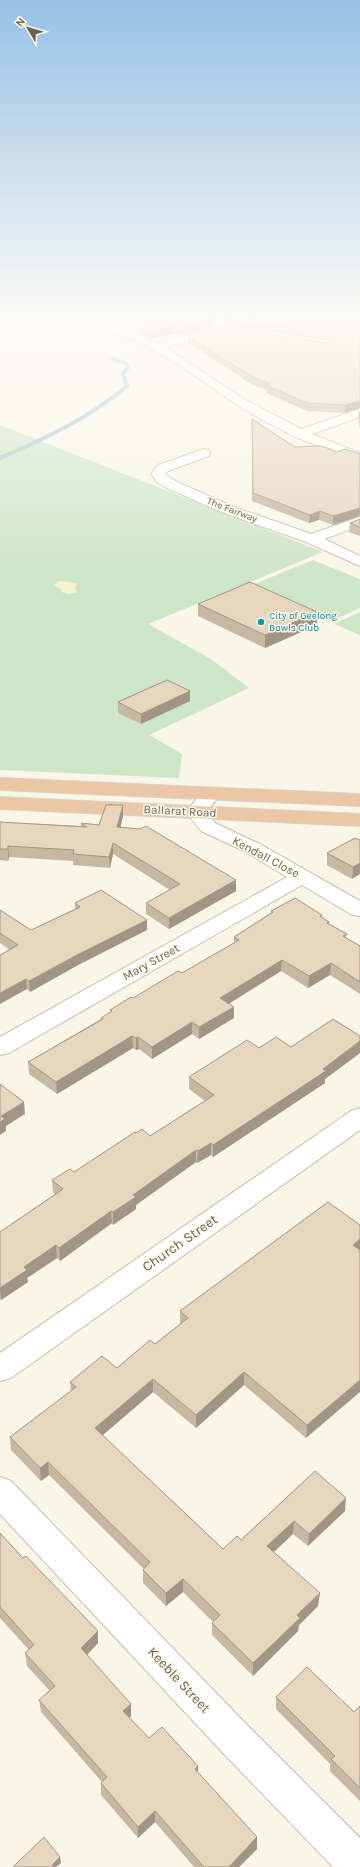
<svg xmlns="http://www.w3.org/2000/svg" width="360" height="1867" viewBox="0 0 360 1867" font-family="Karla,sans-serif">
<style>
.green{fill:#cee5c8}
.sand{fill:#f4f4c7}
.lines{fill:none;stroke-linecap:round;stroke-linejoin:round}
.stream{stroke:#a6c1d1;stroke-width:4}
.minor-casing{stroke:#c7bead;stroke-width:2}
.highway-casing{stroke:#d7d3ce;stroke-width:2}
.minor{fill:#fff;fill-rule:evenodd}
.highway{fill:#ecc7a6;fill-rule:evenodd}
.wall{fill:#c6b8a3}
.shaded-wall{fill:#a19685}
.building{fill:#e6d6be;stroke:#a19685}
.culture-dot{fill:#0f9aa8;stroke:#fdfaed;stroke-width:1.5}
.labels{text-anchor:middle;dominant-baseline:central;stroke-width:3;stroke-linejoin:round;paint-order:stroke}
.far-street-label{font-size:10px;fill:#70624f;stroke:#fdfaed}
.far-culture-label{font-size:10px;fill:#0d838f;stroke:#fdfaed;text-anchor:start}
.street-label{font-size:12px;fill:#70624f;stroke:#fdfaed}
.near-street-label{font-size:14px;fill:#70624f;stroke:#fdfaed}
</style>
<rect width="100%" height="100%" fill="#f9f6e8"/>
<path class="green" d="M 0,425 L 323,552 L 148,624 L 211,659 L 249,688 L 149,735 L 182,754 L 179,778 L 0,770 Z
M 313,560 L 360,579 L 360,608 L 329,622 L 247,587 Z
M 360,612 L 360,635 L 334,624 Z"/>
<path class="sand" d="M 59,581 L 77,583 L 75,588 L 77,592 L 69,594 L 61,592 L 61,589 L 53,585 Z"/>
<g class="lines">
<path class="stream" d="M 0,458 C 46,438 89,418 127,386 L 123,374 L 128,367 L 125,363 L 113,359"/>
<defs>
<path id="minor" d="M 67,316 L 81,316 L 130,331 L 158,343 L 207,330 L 213,327 L 221,316 L 231,316 L 221,331 L 215,334 L 166,348 L 244,399 L 301,429 L 360,409 L 360,417 L 312,434 L 360,453 L 360,461 L 295,437 L 261,419 L 236,404 L 178,364 L 143,344 L 112,332 L 68,318 Z
M 204,449 L 209,450 L 210,453 L 209,456 L 168,471 L 165,474 L 175,481 L 229,505 L 311,534 L 360,517 L 360,526 L 324,539 L 360,556 L 360,566 L 306,542 L 219,511 L 165,487 L 157,482 L 151,474 L 158,465 Z
M 211,788 L 218,790 L 221,794 L 206,812 L 215,823 L 260,844 L 360,901 L 360,916 L 352,915 L 302,885 L 9,1053 L 0,1055 L 0,1037 L 287,877 L 246,852 L 201,831 L 186,812 L 204,790 Z
M 360,1108 L 360,1130 L 11,1378 L 0,1381 L 0,1353 L 351,1111 Z
M 0,1477 L 11,1481 L 249,1727 L 360,1838 L 360,1867 L 333,1867 L 223,1753 L 0,1514 Z"/>
<path id="highway" d="M 0,778 L 360,794 L 360,806 L 0,790 Z
M 0,797 L 360,814 L 360,826 L 0,809 Z"/>
</defs>
<use href="#minor" class="minor-casing"/>
<use href="#highway" class="highway-casing"/>
<use href="#minor" class="minor"/>
<use href="#highway" class="highway"/>
</g>
<path class="wall" d="M 360,316 L 360,408 L 345,413 L 307,411 L 266,393 L 266,390 L 251,384 L 202,352 L 202,350 L 199,350 L 188,343 L 188,336 L 328,343 L 330,341 L 227,326 L 227,319 Z
M 212,326 L 206,329 L 177,336 L 174,334 L 151,338 L 141,334 L 141,327 Z
M 360,411 L 360,428 L 358,419 L 359,412 Z
M 252,427 L 295,447 L 337,452 L 345,449 L 333,525 L 319,520 L 309,523 L 252,501 Z
M 360,519 L 360,536 L 349,532 L 350,523 Z
M 198,604 L 317,612 L 317,625 L 265,648 L 198,616 Z
M 190,701 L 141,724 L 118,713 L 118,702 Z
M 123,816 L 120,827 L 236,891 L 169,929 L 146,914 L 146,903 L 170,890 L 113,854 L 110,868 L 73,865 L 73,861 L 9,857 L 8,861 L 0,860 L 0,822 L 81,826 L 81,823 L 99,825 Z
M 360,840 L 352,879 L 327,865 L 327,853 Z
M 75,903 L 147,930 L 78,965 L 30,992 L 27,989 L 10,950 L 0,943 L 0,910 L 31,930 L 75,909 Z
M 271,911 L 322,915 L 322,917 L 329,922 L 329,924 L 347,934 L 346,938 L 360,946 L 360,994 L 330,975 L 308,988 L 281,971 L 229,1004 L 234,1018 L 199,1039 L 192,1034 L 152,1059 L 139,1049 L 136,1050 L 133,1048 L 57,1094 L 29,1074 L 28,1062 L 101,1019 L 101,1018 L 110,1013 L 110,1010 L 182,973 L 234,943 L 234,937 L 271,913 Z
M 360,1036 L 360,1053 L 325,1079 L 325,1083 L 213,1157 L 211,1155 L 197,1163 L 196,1162 L 136,1205 L 136,1209 L 113,1225 L 112,1223 L 60,1261 L 57,1258 L 27,1278 L 28,1282 L 1,1300 L 0,1299 L 0,1232 L 55,1194 L 53,1192 L 52,1180 L 74,1172 L 136,1133 L 150,1136 L 205,1101 L 189,1089 L 189,1077 L 259,1048 L 291,1047 Z
M 328,1202 L 306,1438 L 244,1385 L 196,1428 L 153,1392 L 102,1435 L 223,1549 L 241,1540 L 315,1471 L 345,1511 L 308,1546 L 293,1534 L 274,1552 L 318,1606 L 299,1625 L 298,1631 L 253,1676 L 212,1635 L 212,1623 L 213,1622 L 183,1592 L 166,1606 L 143,1583 L 143,1570 L 144,1569 L 49,1475 L 41,1481 L 11,1450 L 10,1437 L 71,1391 L 70,1382 L 117,1368 L 155,1344 L 180,1324 L 180,1311 Z
M 0,1533 L 23,1558 L 98,1631 L 98,1643 L 87,1655 L 131,1716 L 129,1718 L 149,1738 L 198,1773 L 257,1837 L 257,1849 L 239,1867 L 194,1867 L 155,1822 L 138,1838 L 101,1795 L 101,1783 L 102,1782 L 41,1712 L 39,1700 L 50,1691 L 27,1666 L 25,1653 L 29,1650 L 0,1618 Z
M 276,1697 L 354,1712 L 360,1706 L 360,1801 L 330,1771 L 330,1764 L 276,1709 Z"/>
<path class="shaded-wall" d="M 215,316 L 220,316 L 212,326 L 206,329 L 177,336 L 177,330 Z
M 174,327 L 174,334 L 151,338 L 151,331 Z
M 360,401 L 360,408 L 345,413 L 345,405 Z
M 360,508 L 360,516 L 333,525 L 333,516 Z
M 320,511 L 319,520 L 309,523 L 310,515 Z
M 317,612 L 317,625 L 265,648 L 265,635 Z
M 190,691 L 190,701 L 141,724 L 141,714 Z
M 123,805 L 123,816 L 118,838 L 117,827 Z
M 113,843 L 113,854 L 110,868 L 109,857 Z
M 8,846 L 9,857 L 8,861 Z
M 360,863 L 360,874 L 352,879 L 353,867 Z
M 236,880 L 236,891 L 169,929 L 169,918 Z
M 147,920 L 147,930 L 78,965 L 30,992 L 29,981 L 77,955 Z
M 282,960 L 281,971 L 220,1009 L 220,998 Z
M 331,963 L 330,975 L 308,988 L 309,976 Z
M 26,979 L 27,989 L 0,1004 L 0,993 Z
M 234,1007 L 234,1018 L 199,1039 L 199,1027 Z
M 192,1022 L 192,1034 L 152,1059 L 152,1047 Z
M 132,1036 L 133,1048 L 57,1094 L 56,1082 Z
M 138,1037 L 139,1049 L 136,1050 L 136,1038 Z
M 360,1041 L 360,1053 L 325,1079 L 325,1083 L 213,1157 L 213,1145 L 323,1069 Z
M 24,1102 L 25,1114 L 6,1126 L 6,1131 L 0,1135 L 0,1122 L 1,1116 Z
M 211,1143 L 211,1155 L 197,1163 L 198,1151 Z
M 196,1150 L 196,1162 L 136,1205 L 136,1209 L 113,1225 L 113,1212 L 133,1195 Z
M 111,1211 L 112,1223 L 60,1261 L 59,1248 Z
M 360,1239 L 360,1251 L 353,1245 Z
M 56,1245 L 57,1258 L 27,1278 L 28,1282 L 1,1300 L 0,1288 L 24,1267 Z
M 244,1372 L 244,1385 L 196,1428 L 196,1415 Z
M 153,1379 L 153,1392 L 96,1441 L 95,1428 Z
M 360,1380 L 360,1392 L 306,1438 L 307,1425 Z
M 48,1462 L 49,1475 L 41,1481 L 40,1468 Z
M 346,1498 L 345,1511 L 308,1546 L 309,1534 Z
M 294,1521 L 293,1534 L 266,1559 L 267,1546 Z
M 183,1579 L 183,1592 L 166,1606 L 166,1593 Z
M 320,1593 L 318,1606 L 299,1625 L 298,1631 L 253,1676 L 253,1663 L 297,1615 Z
M 98,1631 L 98,1643 L 82,1660 L 81,1648 Z
M 131,1704 L 131,1716 L 124,1723 L 123,1711 Z
M 198,1766 L 198,1778 L 195,1769 Z
M 155,1811 L 155,1822 L 138,1838 L 138,1827 Z
M 257,1837 L 257,1849 L 239,1867 L 229,1867 Z
M 60,1857 L 61,1863 L 56,1867 L 52,1867 L 52,1865 Z"/>
<path class="building" d="M 160,316 L 215,316 L 212,319 L 207,322 L 177,330 L 174,327 L 151,331 L 141,327 Z
M 229,316 L 360,316 L 360,401 L 345,405 L 307,403 L 266,385 L 270,384 L 251,376 L 202,345 L 203,343 L 199,343 L 188,336 L 218,327 L 328,343 L 335,339 L 333,335 L 227,319 Z
M 360,411 L 360,418 L 359,412 Z
M 252,419 L 295,447 L 322,446 L 337,452 L 345,449 L 360,454 L 360,508 L 333,516 L 320,511 L 310,515 L 253,493 Z
M 360,519 L 360,527 L 350,523 Z
M 250,582 L 317,612 L 265,635 L 198,604 Z
M 167,680 L 190,691 L 141,714 L 118,702 Z
M 106,805 L 123,805 L 117,827 L 140,829 L 146,826 L 236,880 L 169,918 L 146,903 L 180,884 L 113,843 L 109,857 L 73,854 L 74,850 L 8,846 L 8,849 L 0,849 L 0,822 L 87,827 L 81,823 L 99,825 Z
M 355,838 L 360,840 L 360,863 L 353,867 L 327,853 Z
M 101,890 L 147,920 L 77,955 L 29,981 L 26,979 L 0,993 L 0,955 L 18,945 L 0,933 L 0,910 L 31,930 L 80,907 L 75,903 Z
M 295,898 L 322,915 L 320,916 L 329,922 L 327,923 L 347,934 L 343,936 L 360,946 L 360,982 L 331,963 L 309,976 L 282,960 L 220,998 L 234,1007 L 199,1027 L 192,1022 L 152,1047 L 138,1037 L 136,1038 L 132,1036 L 56,1082 L 28,1062 L 103,1019 L 101,1018 L 112,1011 L 110,1010 L 131,997 L 133,998 L 178,971 L 182,973 L 239,940 L 234,937 L 273,912 L 271,911 Z
M 333,1019 L 360,1036 L 360,1041 L 323,1069 L 326,1071 L 213,1145 L 211,1143 L 198,1151 L 196,1150 L 133,1195 L 136,1197 L 113,1212 L 111,1211 L 59,1248 L 56,1245 L 24,1267 L 27,1270 L 0,1288 L 0,1232 L 63,1189 L 52,1180 L 70,1169 L 74,1172 L 135,1132 L 136,1133 L 142,1129 L 150,1136 L 214,1095 L 189,1077 L 247,1040 L 259,1048 L 276,1037 L 291,1047 Z
M 0,1084 L 24,1102 L 1,1116 L 5,1119 L 0,1122 Z
M 328,1202 L 360,1225 L 360,1239 L 353,1245 L 360,1250 L 360,1380 L 307,1425 L 244,1372 L 196,1415 L 153,1379 L 95,1428 L 223,1549 L 237,1536 L 241,1540 L 315,1471 L 346,1498 L 309,1534 L 294,1521 L 267,1546 L 320,1593 L 297,1615 L 300,1618 L 253,1663 L 212,1623 L 220,1615 L 183,1579 L 166,1593 L 143,1570 L 150,1562 L 48,1462 L 40,1468 L 10,1437 L 76,1387 L 70,1382 L 102,1356 L 117,1368 L 150,1340 L 155,1344 L 188,1318 L 180,1311 Z
M 0,1533 L 23,1558 L 26,1556 L 98,1631 L 81,1648 L 131,1704 L 123,1711 L 149,1738 L 162,1727 L 198,1766 L 195,1769 L 257,1837 L 229,1867 L 204,1867 L 155,1811 L 138,1827 L 101,1783 L 107,1777 L 39,1700 L 55,1686 L 25,1653 L 34,1645 L 0,1607 Z
M 307,1667 L 354,1712 L 360,1706 L 360,1788 L 331,1759 L 335,1756 L 276,1697 Z
M 44,1837 L 60,1857 L 52,1865 L 54,1867 L 13,1867 Z"/>
<linearGradient id="sky" x2="0" y2="1"><stop stop-color="#97c1e5"/><stop offset="0.55" stop-color="#fcfbf5"/><stop offset="1" stop-color="#fcfbf5" stop-opacity="0"/></linearGradient>
<rect width="360" height="577" fill="url(#sky)"/>
<circle class="culture-dot" cx="261" cy="622" r="4"/>
<g class="labels">
<g class="far-street-label">
<text transform="translate(232 510) rotate(21)">The Fairway</text>
</g>
<g class="far-culture-label">
<text x="269" y="616">City of Geelong<tspan x="269" dy="12">Bowls Club</tspan></text>
</g>
<g class="street-label">
<text transform="translate(180 811) rotate(3)">Ballarat Road</text>
<text transform="translate(266 857) rotate(28)">Kendall Close</text>
<text transform="translate(151 962) rotate(-29)">Mary Street</text>
</g>
<g class="near-street-label">
<text transform="translate(180 1243) rotate(-35)">Church Street</text>
<text transform="translate(179 1680) rotate(47)">Keeble Street</text>
</g>
</g>
<g transform="translate(28 28) rotate(308)" stroke="#fdfaed" stroke-width="3" paint-order="stroke">
<path d="M0-3L7 15L0 10L-7 15Z" fill="#70624f"/>
<text y="-6" font-size="11" font-weight="bold" text-anchor="middle" fill="#70624f">N</text>
</g>
</svg>
